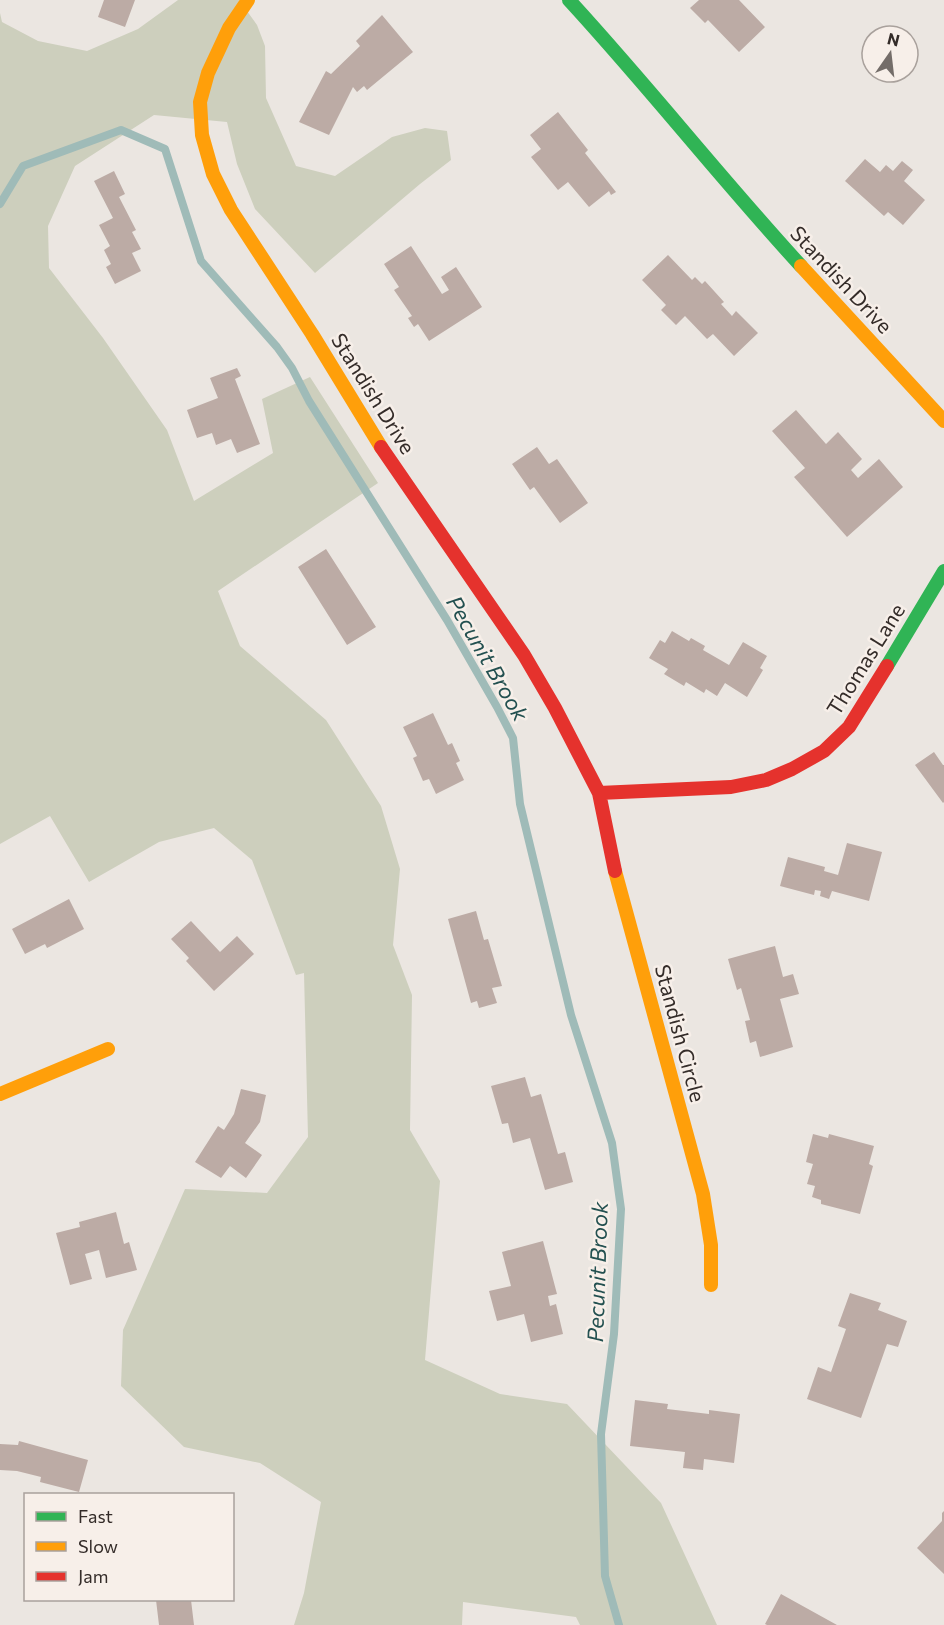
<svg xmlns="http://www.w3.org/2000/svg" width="944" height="1625" viewBox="0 0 944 1625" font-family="Commissioner,sans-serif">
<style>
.green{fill:#cdcfbd}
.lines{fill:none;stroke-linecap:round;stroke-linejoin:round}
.stream{stroke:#9fbbb8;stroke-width:8}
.building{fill:#bcaba5}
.fast{stroke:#30b455;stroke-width:14}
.slow{stroke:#ff9f0a;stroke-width:14}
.jam{stroke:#e5322d;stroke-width:14}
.labels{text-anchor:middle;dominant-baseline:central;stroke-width:5;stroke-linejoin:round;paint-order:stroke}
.street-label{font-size:21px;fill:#342c29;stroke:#f7efe9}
.water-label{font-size:22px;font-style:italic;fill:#235050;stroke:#f7efe9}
</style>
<rect width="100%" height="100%" fill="#ebe6e1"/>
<path class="green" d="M 178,0 L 239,0 L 257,25 L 265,46 L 266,98 L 296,166 L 335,176 L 392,137 L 425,128 L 447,131 L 451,160 L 420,184 L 315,273 L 255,209 L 237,164 L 227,122 L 154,115 L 75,166 L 48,226 L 49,268 L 103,338 L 167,430 L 194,501 L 273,453 L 262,399 L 310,377 L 378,483 L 218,591 L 240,646 L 326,720 L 381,806 L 400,869 L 393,945 L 412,995 L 410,1130 L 440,1181 L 425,1360 L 500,1394 L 567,1404 L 661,1503 L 717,1625 L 580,1625 L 576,1617 L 463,1602 L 462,1625 L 294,1625 L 304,1593 L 321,1502 L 260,1463 L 184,1447 L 121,1386 L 123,1330 L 185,1189 L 267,1193 L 308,1137 L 304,973 L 296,975 L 252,860 L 214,828 L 159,842 L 89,882 L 50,816 L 0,844 L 0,13 L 2,22 L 38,41 L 87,51 L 138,29 Z"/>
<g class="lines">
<path class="stream" d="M 0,204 L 23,166 L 121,130 L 165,149 L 201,261 L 277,347 L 292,368 L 309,401 L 447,620 L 497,707 L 513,738 L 520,804 L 571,1015 L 612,1143 L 621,1209 L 614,1334 L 601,1434 L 605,1576 L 619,1625"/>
</g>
<path class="building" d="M 104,0 L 135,0 L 125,27 L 98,17 Z
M 699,0 L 739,0 L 765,27 L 739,52 L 708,20 L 705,23 L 690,8 Z
M 382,15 L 413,52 L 367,90 L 364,86 L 357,92 L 353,87 L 329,135 L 299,122 L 326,71 L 331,74 L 360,46 L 356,41 Z
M 558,112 L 588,150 L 585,153 L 616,192 L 611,195 L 609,191 L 589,207 L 568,182 L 558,190 L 531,157 L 541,149 L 530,135 Z
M 865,159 L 880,172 L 886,165 L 893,171 L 902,161 L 913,170 L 904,181 L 925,200 L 903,225 L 888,212 L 884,216 L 845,181 Z
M 114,171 L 125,194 L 119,197 L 136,230 L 132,232 L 141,249 L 132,253 L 141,271 L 115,284 L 106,267 L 111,264 L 104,250 L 110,246 L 99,225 L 113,218 L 94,181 Z
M 411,246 L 442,294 L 449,290 L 441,277 L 456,267 L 482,307 L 429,341 L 418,324 L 414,327 L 408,318 L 412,316 L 394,290 L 399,287 L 384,264 Z
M 668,255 L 692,280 L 695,277 L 702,284 L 705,281 L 724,302 L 721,304 L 732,316 L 736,311 L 758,333 L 734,356 L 713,334 L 707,339 L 685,316 L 676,325 L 661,310 L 666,305 L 642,280 Z
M 237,368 L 241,376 L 235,379 L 260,444 L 237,453 L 231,439 L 216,445 L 212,433 L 197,438 L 187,410 L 218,398 L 210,378 Z
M 796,410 L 826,444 L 838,432 L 862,459 L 851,470 L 858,478 L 879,459 L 903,487 L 847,537 L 794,477 L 805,468 L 772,431 Z
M 537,447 L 549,464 L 557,459 L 588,503 L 560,523 L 534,487 L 530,490 L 512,464 Z
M 326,549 L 376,627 L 347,645 L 298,567 Z
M 672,631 L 689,641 L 691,638 L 705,646 L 703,650 L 729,665 L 743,642 L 767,656 L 760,668 L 763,670 L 747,697 L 725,683 L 717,696 L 706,689 L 704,693 L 686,682 L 684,686 L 664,674 L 668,669 L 649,658 L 660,640 L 665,643 Z
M 433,713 L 448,745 L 452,743 L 460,761 L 456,763 L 464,780 L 436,794 L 429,779 L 423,781 L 413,758 L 417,756 L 403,727 Z
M 934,752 L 943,765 L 944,765 L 944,802 L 943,803 L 915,765 Z
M 847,843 L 882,852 L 869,901 L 832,891 L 829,899 L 820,896 L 821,891 L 815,890 L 814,895 L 780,886 L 788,857 L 825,867 L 824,871 L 838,875 Z
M 69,899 L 84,929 L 47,948 L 45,944 L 25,954 L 12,929 Z
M 476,911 L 484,940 L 488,939 L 502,986 L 492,988 L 497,1003 L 479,1008 L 477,1001 L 471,1003 L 448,919 Z
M 191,921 L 220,952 L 237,936 L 254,954 L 214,991 L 186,961 L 189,958 L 171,939 Z
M 775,946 L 783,977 L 793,974 L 799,994 L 780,999 L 793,1047 L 760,1057 L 756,1041 L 750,1043 L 745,1021 L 750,1020 L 741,988 L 737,990 L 728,959 Z
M 525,1077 L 531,1097 L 541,1094 L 558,1154 L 565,1152 L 573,1182 L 545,1190 L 530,1138 L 513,1143 L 508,1123 L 502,1124 L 491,1086 Z
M 241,1089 L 266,1095 L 260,1122 L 245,1143 L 262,1155 L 246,1178 L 230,1166 L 221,1178 L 195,1162 L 218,1126 L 224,1130 L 234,1114 Z
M 813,1134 L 828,1138 L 829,1134 L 874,1146 L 869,1164 L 873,1166 L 860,1214 L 821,1204 L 821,1200 L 812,1197 L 815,1186 L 807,1184 L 813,1164 L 806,1162 Z
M 116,1212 L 124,1244 L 129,1242 L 137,1270 L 106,1278 L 99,1250 L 85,1254 L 92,1279 L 70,1285 L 56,1233 L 80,1227 L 79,1222 Z
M 543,1241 L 557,1294 L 548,1296 L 550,1306 L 556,1304 L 563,1334 L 531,1342 L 524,1314 L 497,1321 L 489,1291 L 511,1286 L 502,1252 Z
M 850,1293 L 881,1303 L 878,1310 L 907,1321 L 898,1347 L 887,1344 L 861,1418 L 807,1399 L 818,1367 L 831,1372 L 846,1329 L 838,1326 Z
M 635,1400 L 668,1404 L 667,1409 L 709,1414 L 709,1410 L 740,1414 L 734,1463 L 704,1459 L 703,1470 L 683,1468 L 685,1452 L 630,1446 Z
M 19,1441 L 88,1460 L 79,1492 L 40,1482 L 41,1477 L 17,1471 L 0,1470 L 0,1444 L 18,1445 Z
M 944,1511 L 944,1574 L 917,1548 L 942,1521 L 942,1513 Z
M 781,1594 L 837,1625 L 767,1625 L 765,1624 Z
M 156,1600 L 191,1600 L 194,1625 L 159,1625 Z"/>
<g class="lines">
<path class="fast" d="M 569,0 C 649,87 722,180 801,266
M 887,666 L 944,571"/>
<path class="slow" d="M 248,0 L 229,28 L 208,73 L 200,102 L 202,135 L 213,174 L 231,210 L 312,334 L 381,447
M 801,266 L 944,421
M 615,871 L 703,1194 L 711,1245 L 711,1285
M 0,1094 L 108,1049"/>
<path class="jam" d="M 381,447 L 524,655 L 555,708 L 599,793 L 615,871
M 599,793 L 731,787 L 766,780 L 792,769 L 824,751 L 849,727 L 887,666"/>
</g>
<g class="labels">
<g class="street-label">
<text transform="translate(842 279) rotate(47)">Standish Drive</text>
<text transform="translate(374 393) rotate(58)">Standish Drive</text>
<text transform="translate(865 659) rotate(-58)">Thomas Lane</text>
<text transform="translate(681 1033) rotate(75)">Standish Circle</text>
</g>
<g class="water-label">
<text transform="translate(488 658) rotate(60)">Pecunit Brook</text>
<text transform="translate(597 1272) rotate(-88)">Pecunit Brook</text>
</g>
</g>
<rect x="24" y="1493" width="210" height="108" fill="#f7efe9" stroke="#a9a19c" stroke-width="1.5"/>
<rect x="36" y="1512" width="30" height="9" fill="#30b455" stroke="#a9a19c" stroke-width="1.5"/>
<text x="78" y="1523" font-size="18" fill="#342c29">Fast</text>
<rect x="36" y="1542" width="30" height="9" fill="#ff9f0a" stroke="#a9a19c" stroke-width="1.5"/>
<text x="78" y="1553" font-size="18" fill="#342c29">Slow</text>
<rect x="36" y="1572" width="30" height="9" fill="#e5322d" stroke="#a9a19c" stroke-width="1.5"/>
<text x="78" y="1583" font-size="18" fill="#342c29">Jam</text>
<g transform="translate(890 54) rotate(14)"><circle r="28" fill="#f7efe9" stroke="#a9a19c" stroke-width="1.5"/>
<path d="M0-4.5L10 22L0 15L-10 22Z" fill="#746d69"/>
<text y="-9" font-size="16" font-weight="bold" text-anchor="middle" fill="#342c29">N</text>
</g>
</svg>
